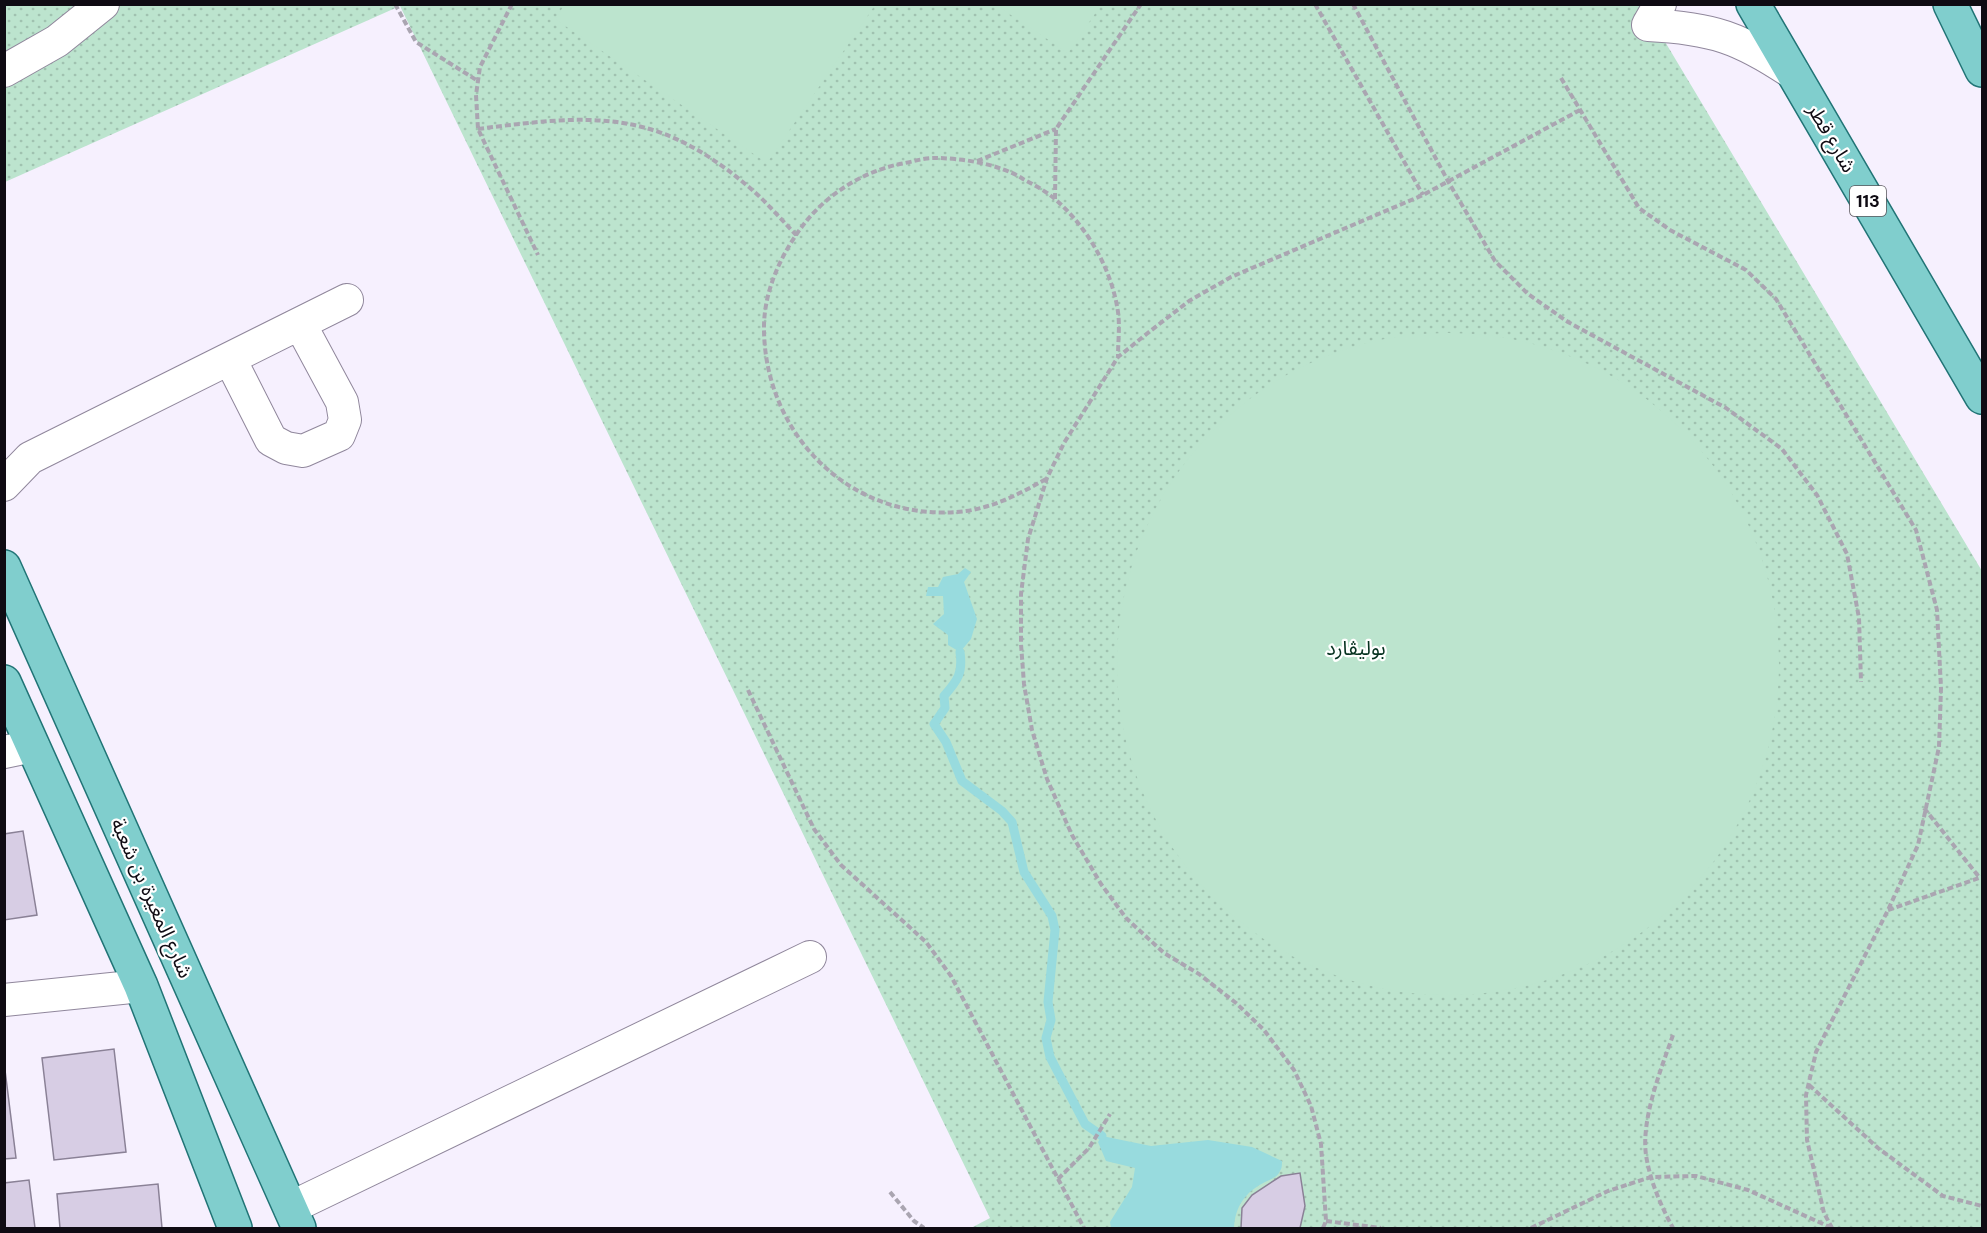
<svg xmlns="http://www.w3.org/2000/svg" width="1987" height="1233" viewBox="0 0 1987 1233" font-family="'DM Sans','Noto Sans Arabic',sans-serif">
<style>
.park{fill:url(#park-dots)}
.garden{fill:#bce4ce}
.water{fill:#98dbde}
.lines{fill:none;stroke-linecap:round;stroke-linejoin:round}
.stream{stroke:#98dbde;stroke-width:9}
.building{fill:#d7cde4;stroke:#8a8196;stroke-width:1.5}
.minor-casing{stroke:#90879c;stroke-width:34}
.major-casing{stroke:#217476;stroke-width:36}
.path{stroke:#aaa5b1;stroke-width:4;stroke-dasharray:6 3;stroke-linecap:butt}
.minor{stroke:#fff;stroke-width:32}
.major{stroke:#80cecd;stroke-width:33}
.labels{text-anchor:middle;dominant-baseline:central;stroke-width:4.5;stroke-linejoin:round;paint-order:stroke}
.shield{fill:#fff;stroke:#57545a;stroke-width:1.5}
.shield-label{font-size:18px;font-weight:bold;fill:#0f0b13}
.street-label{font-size:20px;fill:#0f0b13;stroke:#fff}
.park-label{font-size:20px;fill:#063220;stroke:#fff}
</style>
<defs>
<pattern id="park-dots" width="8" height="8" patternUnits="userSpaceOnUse" patternTransform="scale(1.5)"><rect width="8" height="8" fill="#bce4ce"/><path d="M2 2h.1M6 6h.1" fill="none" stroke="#a0c2b0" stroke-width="1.8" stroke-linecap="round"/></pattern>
</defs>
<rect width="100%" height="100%" fill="#f6f0fe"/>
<path class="park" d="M 4,5 L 1643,5 L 1982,571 L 1982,1228 L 971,1228 L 990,1218 L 400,6 L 5,182 Z"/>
<path class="garden" d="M 565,4 L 875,4 L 875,5 L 767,163 L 555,19 Z
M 996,5 L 1101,5 L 1068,53 Z
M1117 664a331 331 0 1 1 662 0a331 331 0 1 1-662 0Z"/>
<path class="water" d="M 965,568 L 971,572 L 964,582 L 977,619 L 971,639 L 960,652 L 948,645 L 948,635 L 933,624 L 944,614 L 943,596 L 926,596 L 928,587 L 938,587 L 943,577 L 958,574 Z
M 1102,1136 L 1151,1146 L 1208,1140 L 1252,1147 L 1282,1161 C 1282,1165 1282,1168 1280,1171 C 1277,1178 1270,1179 1265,1182 C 1245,1192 1235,1207 1234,1228 L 1111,1228 L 1110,1222 L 1132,1187 L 1135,1168 L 1106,1161 L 1098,1142 Z"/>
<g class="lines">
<path class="stream" d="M 960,652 C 963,673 958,680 944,696 L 945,708 L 934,724 L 946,742 L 962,781 L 1002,811 L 1012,822 L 1024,872 L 1052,916 L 1055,930 L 1048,1002 L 1051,1020 L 1046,1038 L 1050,1057 L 1085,1124 L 1102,1136"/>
</g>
<path class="building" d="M 23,831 L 37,915 L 4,920 L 4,834 Z
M 114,1049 L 126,1152 L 54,1160 L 42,1058 Z
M 4,1062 L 16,1158 L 4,1159 Z
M 1300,1173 L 1305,1206 L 1300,1228 L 1241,1228 L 1242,1208 L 1252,1195 L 1281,1176 Z
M 29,1180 L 35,1228 L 4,1228 L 4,1183 Z
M 158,1184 L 162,1228 L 60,1228 L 57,1194 Z"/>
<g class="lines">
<defs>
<path id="minor" d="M 1660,4 L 1648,25 C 1712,28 1741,38 1794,74
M 4,71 L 57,41 L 103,4
M 230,359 L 271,440 L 286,448 L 303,451 L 339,435 L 345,420 L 342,402 L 300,324
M 4,485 L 30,458 L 347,300
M 4,752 L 33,746
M 4,1000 L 141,986
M 290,1208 L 810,957"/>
<path id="major" d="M 1753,4 L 1982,397
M 1950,4 L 1982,70
M 4,567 L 299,1228
M 4,682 L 141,986 L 235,1228"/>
</defs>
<use href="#minor" class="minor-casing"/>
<use href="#major" class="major-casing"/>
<path class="path" d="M 395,4 L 416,42 L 478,81
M 512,4 L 480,67 L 476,95 L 478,129 L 538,255
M 1315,4 L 1423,195
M 1353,4 L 1449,183 L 1495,261 L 1528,294 L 1568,322 L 1726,408 L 1782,449 L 1817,495 L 1847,554 L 1859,618 L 1861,682
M 1561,78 L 1639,208 L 1670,230 L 1746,270 L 1776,299 L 1916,530 L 1937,610 L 1941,688 L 1939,747 L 1918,845 L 1888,910 L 1816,1052 L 1806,1095 L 1807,1140 L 1824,1213 L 1832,1228
M 478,129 C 588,115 653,107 744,183 C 763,198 779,217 796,235
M 977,161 L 1056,129
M 1055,199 L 1056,129 L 1141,4
M 1046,479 C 1021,493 995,507 966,511 C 856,525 766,439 764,331 C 763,292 781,254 804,224 C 829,192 866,170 905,163 C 915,161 925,158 934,158 C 962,158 1000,164 1023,179 C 1034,185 1046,191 1056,200 C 1088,228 1112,270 1118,312 C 1120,326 1118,342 1118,356
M 748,690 L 814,829 L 841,865 L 926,942 L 951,976 L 1084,1228
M 1924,808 L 1979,877
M 1888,910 L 1982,877
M 1673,1035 C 1661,1069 1641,1119 1646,1155 C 1650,1181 1661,1206 1673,1228
M 1809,1085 L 1878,1148 L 1943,1196 L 1982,1206
M 1058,1179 L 1089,1148 L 1110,1114
M 890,1192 L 914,1221 L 924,1228
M 1326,1221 L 1381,1228
M 1323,1228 L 1326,1221 L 1321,1144 L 1311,1106 L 1294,1070 L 1264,1030 L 1236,1003 L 1199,974 L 1164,953 L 1126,918 L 1101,884 L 1072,835 L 1047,779 L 1032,730 L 1024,684 L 1021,644 L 1021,594 L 1028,539 L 1047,478 L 1064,443 L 1118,357 L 1149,332 L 1189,301 L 1231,277 L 1423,195 L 1580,110
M 1531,1228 L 1608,1191 L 1651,1177 L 1696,1176 L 1748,1190 L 1832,1228"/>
<use href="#minor" class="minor"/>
<use href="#major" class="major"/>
</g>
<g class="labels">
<rect class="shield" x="1850" y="186" width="36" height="30" rx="4.5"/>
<g class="shield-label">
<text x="1868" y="201">113</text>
</g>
<g class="street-label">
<text transform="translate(1832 138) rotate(60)">شارع قطر</text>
<text transform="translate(152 898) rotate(66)">شارع المغيرة بن شعبة</text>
</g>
<g class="park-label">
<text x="1356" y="648">بوليڤارد</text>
</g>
</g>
<rect width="1987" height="1233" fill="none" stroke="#0f0b13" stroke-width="12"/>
</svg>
